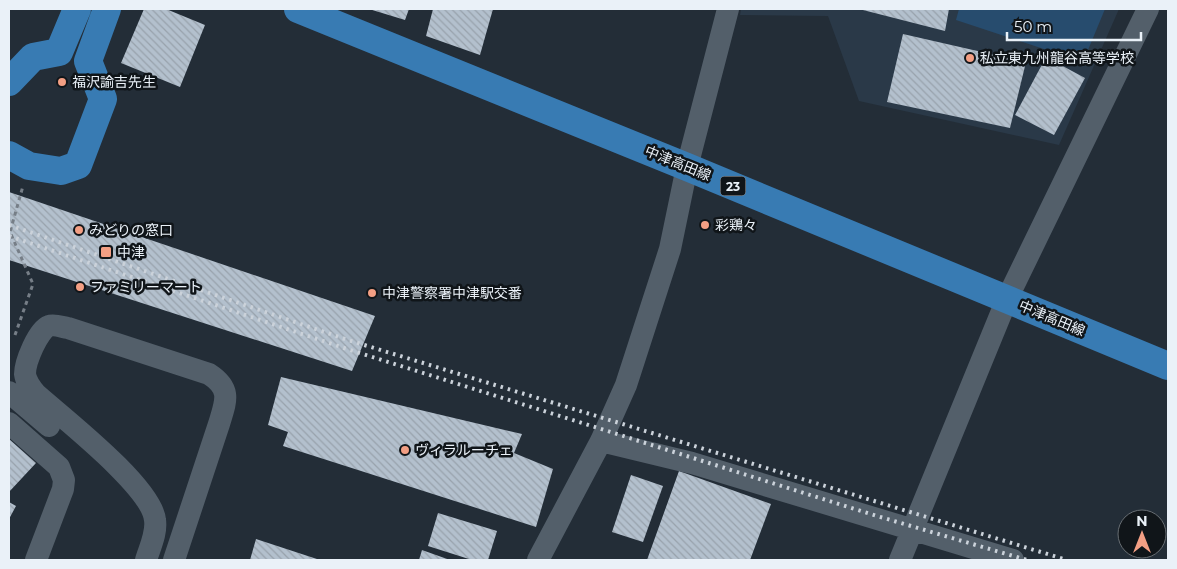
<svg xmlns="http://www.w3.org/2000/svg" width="1177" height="569" viewBox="0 0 1177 569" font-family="Montserrat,'Noto Sans JP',sans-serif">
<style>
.built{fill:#2a3948}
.pitch{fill:#274c6e}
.building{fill:url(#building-back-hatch)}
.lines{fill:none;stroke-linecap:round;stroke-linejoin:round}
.path{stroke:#767e87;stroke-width:3;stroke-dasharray:4 4;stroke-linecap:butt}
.minor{stroke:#535f6a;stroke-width:22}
.major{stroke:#387bb3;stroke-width:28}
.rail{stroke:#cbd2da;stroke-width:4;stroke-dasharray:2.5 5;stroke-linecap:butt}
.poi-dot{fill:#f39f84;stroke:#101519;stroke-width:2}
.labels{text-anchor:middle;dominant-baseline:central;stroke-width:5;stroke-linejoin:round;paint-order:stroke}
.shield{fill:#101519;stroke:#a9afb5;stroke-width:1}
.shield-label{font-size:12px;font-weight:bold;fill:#eaf1f8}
.poi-label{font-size:14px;fill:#eaf1f8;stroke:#101519;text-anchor:start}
.street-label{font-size:14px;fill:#eaf1f8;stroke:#101519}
</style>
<defs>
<pattern id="building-back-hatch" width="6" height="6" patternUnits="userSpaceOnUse" patternTransform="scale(1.25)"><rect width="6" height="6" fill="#b3c0cd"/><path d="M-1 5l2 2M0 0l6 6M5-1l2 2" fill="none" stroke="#98a2ac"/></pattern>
</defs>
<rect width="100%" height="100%" fill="#232d37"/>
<path class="built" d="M 741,9 L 1119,9 L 1059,145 L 859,101 L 828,16 L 740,15 Z"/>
<path class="pitch" d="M 959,9 L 1105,9 L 1083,62 L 956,20 Z"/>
<path class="building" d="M 144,9 L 166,9 L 205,25 L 180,87 L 121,63 Z
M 369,9 L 409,9 L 405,20 Z
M 433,9 L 493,9 L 480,55 L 426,36 Z
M 859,9 L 949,9 L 945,31 Z
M 903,34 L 1026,62 L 1010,128 L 887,102 Z
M 1046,57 L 1085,78 L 1054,135 L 1015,115 Z
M 9,192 L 375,316 L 352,371 L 9,260 Z
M 281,377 L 522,434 L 514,453 L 553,469 L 536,527 L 283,446 L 288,432 L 268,425 Z
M 9,439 L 36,463 L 9,492 Z
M 679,471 L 771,504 L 750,560 L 647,560 Z
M 631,475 L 663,486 L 643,542 L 612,532 Z
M 9,502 L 16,506 L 9,519 Z
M 438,513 L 497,531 L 488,560 L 472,560 L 428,546 Z
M 256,539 L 320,560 L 250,560 Z
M 422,550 L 450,560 L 419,560 Z"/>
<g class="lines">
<path class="path" d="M 15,335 L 33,284 L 10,232 L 23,186"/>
<path class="minor" d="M 9,392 L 49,426
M 9,423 L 59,467 L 64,480 L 63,489 L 36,560
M 601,441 L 692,463 L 1013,560
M 146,560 C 150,547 157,533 155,520 C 152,487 63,418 36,394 C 31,388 26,382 25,374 C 25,362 38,330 49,326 C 54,324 62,327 68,328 L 209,374 C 232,389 226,401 219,424 L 174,560
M 538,560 L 601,441 L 626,385 L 670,249 L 687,167 L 728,9
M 900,560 L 1007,299 L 1148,9"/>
<path class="major" d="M 298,9 L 687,167 L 1168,366
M 9,82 L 33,57 L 59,52 L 77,9
M 9,155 L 29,166 L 61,171 L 78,165 L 103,99 L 88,61 L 107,9"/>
<path class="rail" d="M 9,225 L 348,340 L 1067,560
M 9,236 L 344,348 L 877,516 L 1027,560"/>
</g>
<g class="poi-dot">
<circle cx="970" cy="58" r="5"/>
<circle cx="62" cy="82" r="5"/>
<circle cx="705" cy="225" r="5"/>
<circle cx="79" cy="230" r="5"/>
<rect x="100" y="246" width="12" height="12" rx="2.5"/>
<circle cx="80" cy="287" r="5"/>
<circle cx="372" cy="293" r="5"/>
<circle cx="405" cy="450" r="5"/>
</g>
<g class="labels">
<rect class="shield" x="720.5" y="176.5" width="25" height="19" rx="4"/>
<g class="shield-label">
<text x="733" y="186">23</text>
</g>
<g class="poi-label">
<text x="980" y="58">私立東九州龍谷高等学校</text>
<text x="72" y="82">福沢諭吉先生</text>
<text x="715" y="225">彩鶏々</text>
<text x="89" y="230">みどりの窓口</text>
<text x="117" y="252">中津</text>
<text x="90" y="287">ファミリーマート</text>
<text x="382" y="293">中津警察署中津駅交番</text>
<text x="415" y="450">ヴィラルーチェ</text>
</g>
<g class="street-label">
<text transform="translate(678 163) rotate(22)">中津高田線</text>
<text transform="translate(1052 318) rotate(23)">中津高田線</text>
</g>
</g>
<rect width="1177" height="569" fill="none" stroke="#eaf1f8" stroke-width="20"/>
<g transform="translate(1142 534)"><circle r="24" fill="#101519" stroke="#676d72"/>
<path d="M0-4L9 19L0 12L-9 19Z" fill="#f39f84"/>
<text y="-8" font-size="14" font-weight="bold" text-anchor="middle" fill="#eaf1f8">N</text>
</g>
<path d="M1007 32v8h134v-8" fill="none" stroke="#eaf1f8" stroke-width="2.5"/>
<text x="1014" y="32" font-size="15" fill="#eaf1f8" stroke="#101519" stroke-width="4" paint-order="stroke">50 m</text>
</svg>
